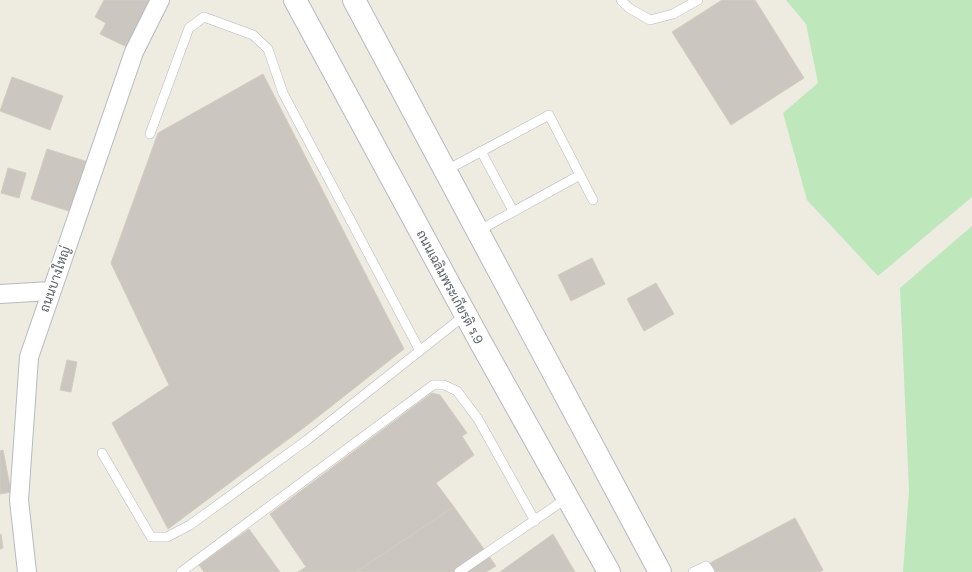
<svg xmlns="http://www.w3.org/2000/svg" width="972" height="572" viewBox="0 0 972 572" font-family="'DM Sans',Sarabun,sans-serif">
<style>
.green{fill:#bee8bc}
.building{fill:#cbc7c0;stroke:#d3ccbf}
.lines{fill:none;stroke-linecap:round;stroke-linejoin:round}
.service-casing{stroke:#b7babf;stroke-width:10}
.minor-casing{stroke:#b7babf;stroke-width:20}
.secondary-casing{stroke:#b5b9bf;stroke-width:24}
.service{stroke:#fff;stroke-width:9}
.minor{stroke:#fff;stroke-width:18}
.secondary{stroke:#fff;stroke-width:22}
.labels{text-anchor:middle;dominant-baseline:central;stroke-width:3;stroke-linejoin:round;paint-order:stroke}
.street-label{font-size:13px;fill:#5a5f64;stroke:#fff}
</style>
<rect width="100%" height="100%" fill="#eeebe1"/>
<path class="green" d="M 786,0 L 972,0 L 972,197 L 878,276 L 807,200 L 783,113 L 818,83 L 806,24 Z
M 972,226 L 972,572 L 903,572 L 909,490 L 900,288 Z"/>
<path class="building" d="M 104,0 L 153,0 L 129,48 L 100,34 L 106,23 L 95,17 Z
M 722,0 L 755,0 L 804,78 L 731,125 L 672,32 Z
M 263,74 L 404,349 L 310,423 L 168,529 L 112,423 L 169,385 L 111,263 L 158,133 Z
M 12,77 L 63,96 L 50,130 L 0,111 Z
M 47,149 L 88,162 L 72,212 L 31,199 Z
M 8,168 L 26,173 L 19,198 L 1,193 Z
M 592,258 L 605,284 L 571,301 L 558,275 Z
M 656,283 L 674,314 L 644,331 L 627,299 Z
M 67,360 L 77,362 L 71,392 L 60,390 Z
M 432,393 L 440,395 L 467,433 L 462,436 L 474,455 L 436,483 L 454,507 L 356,572 L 298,572 L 306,567 L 270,514 Z
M 3,450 L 11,492 L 0,494 L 0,451 Z
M 454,507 L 496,566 L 486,572 L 356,572 Z
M 795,518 L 823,570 L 820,572 L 715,572 L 710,563 Z
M 249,529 L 280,572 L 204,572 L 199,565 Z
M 1,534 L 3,548 L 0,549 L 0,535 Z
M 553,534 L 575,572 L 500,572 Z"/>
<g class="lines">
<defs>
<path id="service" d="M 621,0 L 629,8 L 650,20 L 673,14 L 698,0
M 150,134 L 189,28 L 204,17 L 253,35 L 268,49 L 283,93 L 420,351
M 481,151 L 513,211
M 445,171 L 549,115 L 580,175 L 478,231
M 580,175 L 593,200
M 102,453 L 151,537 L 167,537 L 190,525 L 307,440 L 465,315
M 181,572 L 433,385 L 444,385 L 457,391 L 478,419 L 535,521
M 459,572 L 567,498
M 693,572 L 706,566 L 710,572"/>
<path id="minor" d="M 0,294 L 51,291
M 27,572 L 19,500 L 29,357 L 134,52 L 160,0"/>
<path id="secondary" d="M 295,0 L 481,343 L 609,572
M 354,0 L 660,572"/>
</defs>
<use href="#service" class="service-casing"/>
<use href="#minor" class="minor-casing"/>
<use href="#secondary" class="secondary-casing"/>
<use href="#service" class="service"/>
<use href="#minor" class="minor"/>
<use href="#secondary" class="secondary"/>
</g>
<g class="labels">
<g class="street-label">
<text transform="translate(55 279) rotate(-71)">ถนนบางใหญ่</text>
<text transform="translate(450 287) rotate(62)">ถนนเฉลิมพระเกียรติ ร.9</text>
</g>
</g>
</svg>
